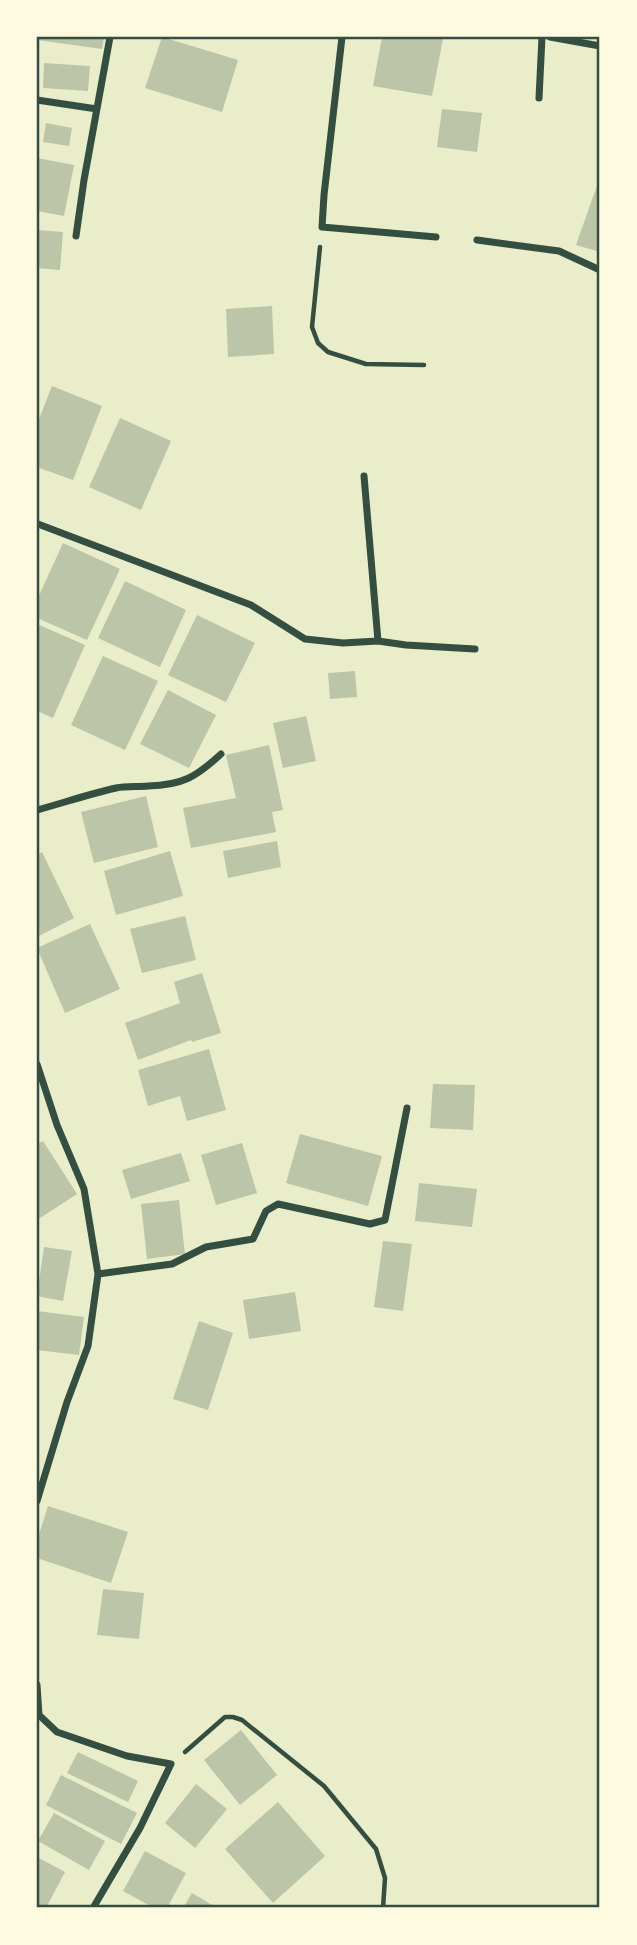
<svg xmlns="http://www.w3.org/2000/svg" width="637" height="1945" viewBox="0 0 637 1945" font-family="Overpass,sans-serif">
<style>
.building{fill:#bcc5a7}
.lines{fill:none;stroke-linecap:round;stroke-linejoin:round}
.path{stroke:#344e41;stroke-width:4.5}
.minor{stroke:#344e41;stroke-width:7}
.neatline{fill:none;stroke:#344e41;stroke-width:2.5}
</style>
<rect width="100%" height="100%" fill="#e9edc9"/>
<path class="building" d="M 37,37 L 104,37 L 102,49 L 37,40 Z
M 162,37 L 238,60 L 222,112 L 145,88 Z
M 382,37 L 432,37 L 443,39 L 432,96 L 373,86 Z
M 44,63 L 90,66 L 88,91 L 43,88 Z
M 442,109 L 482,113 L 477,152 L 437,147 Z
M 46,123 L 72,128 L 69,146 L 43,142 Z
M 37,158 L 74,165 L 64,216 L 37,211 Z
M 600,177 L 600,252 L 576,245 Z
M 37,230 L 63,232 L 60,270 L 37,268 Z
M 272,306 L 274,354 L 228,357 L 226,309 Z
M 52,386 L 102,406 L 73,480 L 37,467 L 37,424 Z
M 120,418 L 171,441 L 141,510 L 89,487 Z
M 63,543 L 120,569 L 87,640 L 37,618 L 37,600 Z
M 125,581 L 186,610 L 160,667 L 98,638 Z
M 197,615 L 255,643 L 226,702 L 168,675 Z
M 37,624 L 85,645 L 53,718 L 37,711 Z
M 103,656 L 158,681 L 125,750 L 71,725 Z
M 355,671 L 357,697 L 330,699 L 328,673 Z
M 168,690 L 216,715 L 189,768 L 140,744 Z
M 306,716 L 316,761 L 283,768 L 273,723 Z
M 269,745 L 283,810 L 272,812 L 276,832 L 191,848 L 183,808 L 236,798 L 226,755 Z
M 146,796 L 158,847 L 94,863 L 81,812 Z
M 277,841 L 281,867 L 228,878 L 223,851 Z
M 170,851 L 183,896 L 116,915 L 104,871 Z
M 42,852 L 74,918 L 37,937 L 37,855 Z
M 185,916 L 196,960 L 142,973 L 130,929 Z
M 90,924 L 120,989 L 65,1013 L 37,948 Z
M 202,973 L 221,1033 L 192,1042 L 191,1040 L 138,1060 L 125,1023 L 180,1003 L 174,982 Z
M 209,1049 L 226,1110 L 187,1121 L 180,1096 L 148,1106 L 138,1070 Z
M 433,1084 L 475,1085 L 473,1130 L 430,1128 Z
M 300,1134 L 382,1156 L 368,1206 L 286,1183 Z
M 43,1141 L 77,1194 L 37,1220 L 37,1144 Z
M 242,1143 L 257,1193 L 216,1205 L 201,1155 Z
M 181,1153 L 190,1181 L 131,1199 L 122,1170 Z
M 419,1183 L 477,1189 L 472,1227 L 415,1221 Z
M 179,1200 L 185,1254 L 147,1259 L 141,1204 Z
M 383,1241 L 412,1244 L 403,1311 L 374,1307 Z
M 44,1247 L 72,1251 L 63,1301 L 37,1296 Z
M 295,1292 L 301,1331 L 249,1339 L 243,1300 Z
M 37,1311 L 84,1317 L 79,1355 L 37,1350 Z
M 199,1321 L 233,1333 L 208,1410 L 173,1399 Z
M 48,1506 L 128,1532 L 111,1583 L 37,1558 L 37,1541 Z
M 103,1589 L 144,1593 L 139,1639 L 97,1635 Z
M 241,1730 L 277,1775 L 240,1805 L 204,1760 Z
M 78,1752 L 138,1781 L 128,1802 L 67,1773 Z
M 61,1775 L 137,1813 L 121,1844 L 46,1805 Z
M 196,1784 L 227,1809 L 195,1848 L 165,1823 Z
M 278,1802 L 325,1856 L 273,1903 L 225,1849 Z
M 54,1813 L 105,1841 L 89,1870 L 38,1841 Z
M 145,1851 L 186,1873 L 167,1908 L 154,1908 L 123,1891 Z
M 37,1857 L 65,1872 L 46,1908 L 37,1908 Z
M 192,1893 L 217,1908 L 183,1908 Z"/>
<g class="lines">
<path class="path" d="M 320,247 L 312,327 L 318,343 L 328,352 L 366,364 L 424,365
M 185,1752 L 225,1717 L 233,1717 L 242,1720 L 324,1786 L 376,1849 L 385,1878 L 383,1908"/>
<path class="minor" d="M 342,37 L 324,195 L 322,227 L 436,237
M 550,37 L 600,46
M 539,98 L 542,37
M 37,100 L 97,109
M 76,236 L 84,180 L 110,37
M 477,240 L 559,251 L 600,270
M 364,476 L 378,641
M 38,524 L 251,605 L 305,639 L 343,643 L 378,641 L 406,645 L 475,649
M 37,810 C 63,803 89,794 116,788 C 126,786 138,787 148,786 C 183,785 196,777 221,754
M 37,1064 L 57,1125 L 84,1189 L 98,1274 L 88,1346 L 67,1402 L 37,1501
M 98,1274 L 172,1264 L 206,1247 L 253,1239 L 266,1211 L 278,1204 L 370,1224 L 385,1220 L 407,1108
M 37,1685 L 39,1715 L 57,1732 L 127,1756 L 171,1764 L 140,1828 L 93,1908"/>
</g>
<rect width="637" height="1945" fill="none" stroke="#fefae0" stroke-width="77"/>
<rect x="38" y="38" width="560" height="1868" class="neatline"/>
</svg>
